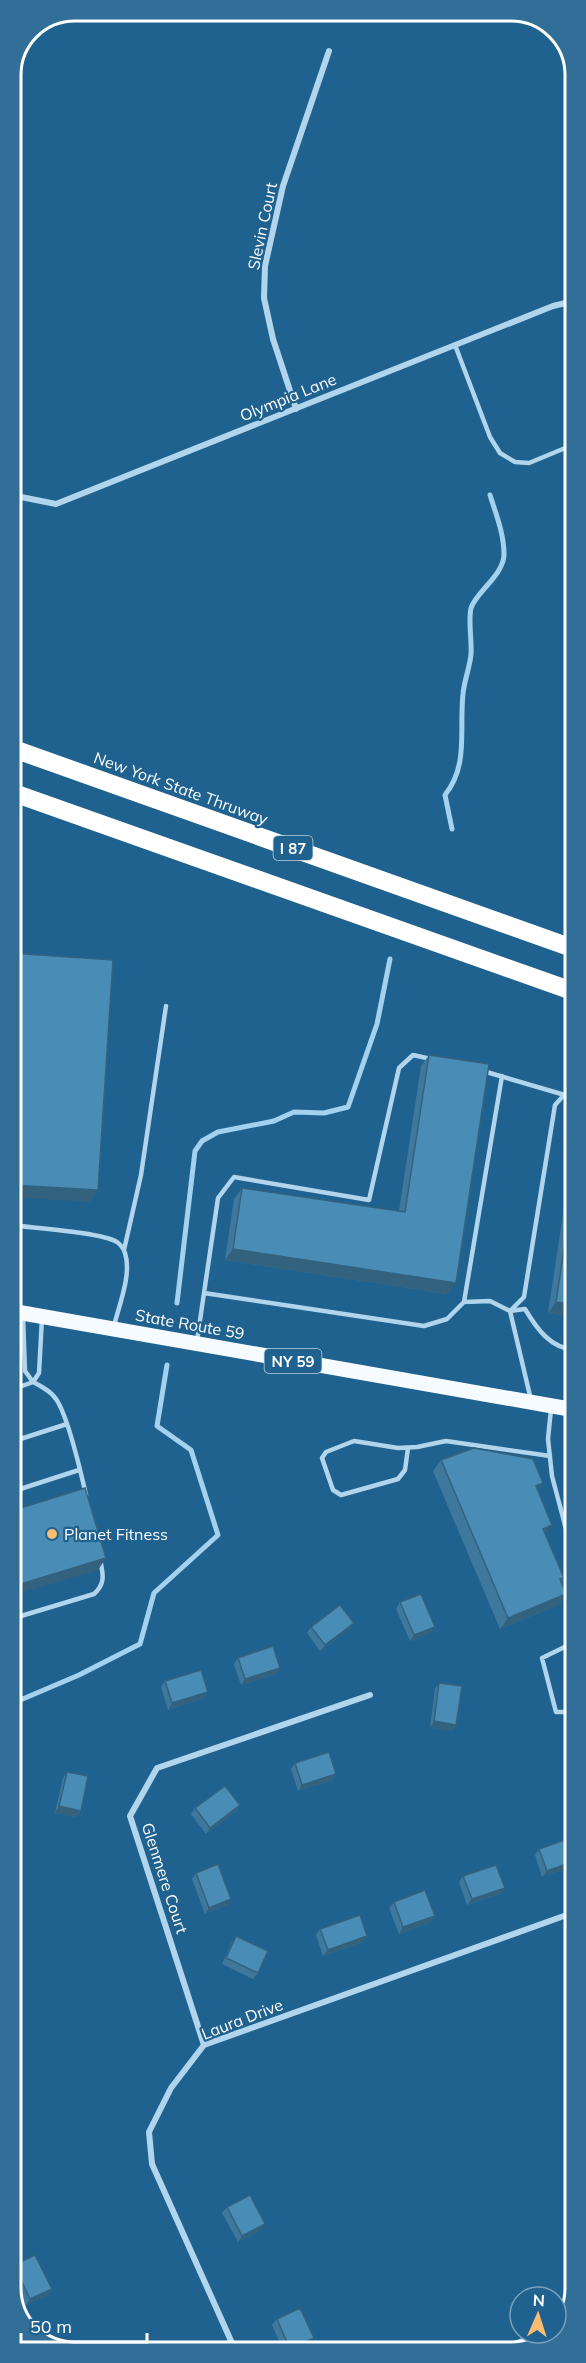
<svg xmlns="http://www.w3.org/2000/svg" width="586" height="2363" viewBox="0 0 586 2363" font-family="Mulish,sans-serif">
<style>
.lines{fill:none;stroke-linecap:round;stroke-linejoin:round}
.stream{stroke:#a4d2ee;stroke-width:5}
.lane{stroke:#b0d5ec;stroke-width:4.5}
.street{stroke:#b0d5ec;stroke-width:6}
.primary{stroke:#f6fbff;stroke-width:15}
.highway{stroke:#fff;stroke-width:18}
.wall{fill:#3f789d}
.shaded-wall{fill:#33627f}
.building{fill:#498cb6;stroke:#33627f;stroke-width:1.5}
.poi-dot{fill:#fabc71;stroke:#20628f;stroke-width:2}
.labels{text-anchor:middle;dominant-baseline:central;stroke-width:4.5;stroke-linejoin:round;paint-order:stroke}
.shield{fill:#20628f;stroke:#bcd0dd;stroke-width:1.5}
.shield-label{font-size:15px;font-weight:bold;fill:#fff}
.street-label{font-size:16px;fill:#fff;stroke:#20628f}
.poi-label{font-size:16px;fill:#fff;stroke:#20628f;text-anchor:start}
.rim{fill:none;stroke:#fff;stroke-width:3}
</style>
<rect width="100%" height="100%" fill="#20628f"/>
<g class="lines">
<path class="stream" d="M 452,829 L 445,795 C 469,765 459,730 463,694 C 464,681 470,667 471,654 C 472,640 468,622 471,608 C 476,592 504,575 504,554 C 504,534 496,514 490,495
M 177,1303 L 195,1151 L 202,1141 L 218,1132 L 274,1121 L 294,1112 L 324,1113 L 348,1107 L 377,1024 L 390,959
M 11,1704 L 79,1675 L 140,1644 L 154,1593 L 218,1535 L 191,1450 L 157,1426 L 167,1365"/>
<path class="lane" d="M 455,345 L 490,437 L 500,453 L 515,462 L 529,463 L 575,444
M 483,1071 L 575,1098
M 11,1225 C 33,1228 101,1232 117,1242 C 120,1244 124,1249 125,1253 C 132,1274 119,1305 114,1326
M 124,1250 L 141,1175 L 166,1006
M 204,1293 L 218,1198 L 234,1177 L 369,1200 L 399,1068 L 413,1055 L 431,1059
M 464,1302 L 502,1076
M 510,1311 L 524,1297 L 555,1105 L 564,1095
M 510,1311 L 531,1400
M 23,1316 L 25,1371 L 33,1382 L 39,1373 L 42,1318
M 197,1341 L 204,1293 L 424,1326 L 447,1319 L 464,1302 L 490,1301 L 510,1311 L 525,1309 C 537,1329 550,1348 575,1350
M 11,1390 L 33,1382 C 41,1386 51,1391 56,1399 C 68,1416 81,1473 86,1495
M 551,1409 L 548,1439 L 552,1476 L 575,1563
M 11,1442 L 67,1424
M 408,1448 L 405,1470 L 398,1479 L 341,1495 L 333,1490 L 322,1458 L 326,1452 L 354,1441 L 398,1448 L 417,1447 L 446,1441 L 550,1456
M 11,1492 L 79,1470
M 11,1619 L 94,1594 C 106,1583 103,1574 100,1559
M 575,1642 L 542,1658 L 556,1712 L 575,1712"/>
<path class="street" d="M 296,409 L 273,339 L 264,298 L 265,266 L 283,186 L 329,51
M 11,495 L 56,504 L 553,306 L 574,301
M 204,2045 L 130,1816 L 157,1768 L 370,1695
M 556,2329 L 561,2327
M 495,2351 L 545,2333
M 236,2352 L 152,2164 L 149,2132 L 171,2088 L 204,2045 L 575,1912"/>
<path class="primary" d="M 11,1311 L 575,1410"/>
<path class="highway" d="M 11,748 L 575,949
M 11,792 L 575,992"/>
</g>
<path class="wall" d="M 429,1055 L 447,1294 L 225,1260 L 234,1199 L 242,1188 L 399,1211 L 421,1066 Z
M 575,1135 L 575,1317 L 548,1313 Z
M 441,1460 L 543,1483 L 538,1490 L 546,1535 L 564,1578 L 561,1582 L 566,1594 L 558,1605 L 500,1629 L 433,1471 Z
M 400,1602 L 431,1633 L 410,1641 L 396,1609 Z
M 354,1623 L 349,1629 L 320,1651 L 307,1633 L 311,1627 Z
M 238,1658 L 276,1674 L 241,1685 L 234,1664 Z
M 165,1681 L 208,1692 L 204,1698 L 168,1710 L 161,1687 Z
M 439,1683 L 456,1725 L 452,1731 L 430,1728 L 435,1689 Z
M 295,1763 L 336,1774 L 332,1780 L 298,1791 L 291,1769 Z
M 67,1772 L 81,1811 L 76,1817 L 55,1813 L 63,1778 Z
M 240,1805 L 236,1811 L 206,1834 L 191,1814 L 195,1808 Z
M 575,1844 L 575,1865 L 542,1877 L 535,1855 L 539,1849 Z
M 196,1873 L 231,1899 L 227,1905 L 205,1914 L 192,1879 Z
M 463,1876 L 500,1894 L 467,1905 L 459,1882 Z
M 394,1902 L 431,1922 L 399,1934 L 389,1908 Z
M 320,1929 L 363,1942 L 323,1956 L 316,1935 Z
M 236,1936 L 258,1973 L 253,1979 L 222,1964 L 232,1942 Z
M 227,2207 L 261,2230 L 238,2242 L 222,2213 Z
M 14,2265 L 52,2289 L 48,2295 L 26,2305 L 12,2276 L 12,2268 Z
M 277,2319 L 309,2344 L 292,2352 L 284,2352 L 272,2325 Z"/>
<path class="shaded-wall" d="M 11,1185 L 98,1190 L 90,1202 L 11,1197 Z
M 233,1249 L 456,1283 L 447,1294 L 225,1260 Z
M 556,1302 L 575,1305 L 575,1317 L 548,1313 Z
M 543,1483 L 535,1494 L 536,1486 Z
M 552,1525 L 544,1536 L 543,1529 Z
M 106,1558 L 98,1570 L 11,1596 L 11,1587 Z
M 566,1594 L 558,1605 L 500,1629 L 508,1618 Z
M 354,1623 L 349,1629 L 320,1651 L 325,1645 Z
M 435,1627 L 431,1633 L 410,1641 L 414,1635 Z
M 280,1668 L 276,1674 L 241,1685 L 245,1679 Z
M 208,1692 L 204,1698 L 168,1710 L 172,1703 Z
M 434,1721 L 456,1725 L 452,1731 L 430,1728 Z
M 336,1774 L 332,1780 L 298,1791 L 302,1785 Z
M 240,1805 L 236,1811 L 206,1834 L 210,1828 Z
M 59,1806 L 81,1811 L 76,1817 L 55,1813 Z
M 575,1861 L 575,1865 L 542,1877 L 547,1871 Z
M 505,1888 L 500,1894 L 467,1905 L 472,1899 Z
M 231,1899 L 227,1905 L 205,1914 L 209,1908 Z
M 435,1916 L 431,1922 L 399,1934 L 403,1927 Z
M 367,1936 L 363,1942 L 323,1956 L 328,1950 Z
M 265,2224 L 261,2230 L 238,2242 L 242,2236 Z
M 52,2289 L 48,2295 L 26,2305 L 30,2299 Z
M 314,2338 L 309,2344 L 292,2352 L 287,2352 L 290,2349 Z"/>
<path class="building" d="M 11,953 L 113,960 L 98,1190 L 11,1185 Z
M 429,1055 L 489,1064 L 456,1283 L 233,1249 L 242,1188 L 405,1212 Z
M 575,1175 L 575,1305 L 556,1302 Z
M 474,1448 L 533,1459 L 543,1483 L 536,1486 L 552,1525 L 543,1529 L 564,1578 L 560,1579 L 566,1594 L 508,1618 L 441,1460 Z
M 85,1488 L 106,1558 L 11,1587 L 11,1511 Z
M 421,1594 L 435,1627 L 414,1635 L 400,1602 Z
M 340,1605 L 354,1623 L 325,1645 L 311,1627 Z
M 273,1646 L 280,1668 L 245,1679 L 238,1658 Z
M 201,1670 L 208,1692 L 172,1703 L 165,1681 Z
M 439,1683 L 462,1686 L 456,1725 L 434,1721 Z
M 329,1752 L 336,1774 L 302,1785 L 295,1763 Z
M 67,1772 L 88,1776 L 81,1811 L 59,1806 Z
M 225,1786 L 240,1805 L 210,1828 L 195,1808 Z
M 573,1837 L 575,1844 L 575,1861 L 547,1871 L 539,1849 Z
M 218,1864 L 231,1899 L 209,1908 L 196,1873 Z
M 496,1865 L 505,1888 L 472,1899 L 463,1876 Z
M 425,1890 L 435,1916 L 403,1927 L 394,1902 Z
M 360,1915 L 367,1936 L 328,1950 L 320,1929 Z
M 236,1936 L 268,1951 L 258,1973 L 226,1958 Z
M 250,2195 L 265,2224 L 242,2236 L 227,2207 Z
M 35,2255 L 52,2289 L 30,2299 L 14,2265 Z
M 300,2308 L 314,2338 L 290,2349 L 277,2319 Z"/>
<circle class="poi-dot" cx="52" cy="1534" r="6"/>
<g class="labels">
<g class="shield">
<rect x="273.5" y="836" width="39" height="24" rx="4.5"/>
<rect x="264.5" y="1349" width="57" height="24" rx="4.5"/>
</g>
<g class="shield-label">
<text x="293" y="848">I 87</text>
<text x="293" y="1361">NY 59</text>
</g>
<g class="street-label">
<text transform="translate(262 226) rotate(-78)">Slevin Court</text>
<text transform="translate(288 397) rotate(-22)">Olympia Lane</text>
<text transform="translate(181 788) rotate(20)">New York State Thruway</text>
<text transform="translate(190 1324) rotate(10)">State Route 59</text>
<text transform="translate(165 1878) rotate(72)">Glenmere Court</text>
<text transform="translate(242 2019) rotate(-21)">Laura Drive</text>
</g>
<g class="poi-label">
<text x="64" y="1534">Planet Fitness</text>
</g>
</g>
<path d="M0 0H586V2363H0ZM75 21H511A54 54 0 0 1 565 75V2288A54 54 0 0 1 511 2342H75A54 54 0 0 1 21 2288V75A54 54 0 0 1 75 21Z" fill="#326f98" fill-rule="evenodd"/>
<path class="rim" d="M75 21H511A54 54 0 0 1 565 75V2288A54 54 0 0 1 511 2342H75A54 54 0 0 1 21 2288V75A54 54 0 0 1 75 21Z"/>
<g transform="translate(538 2315) rotate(3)"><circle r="28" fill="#20628f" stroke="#79a1bc" stroke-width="1.5"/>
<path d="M0-4.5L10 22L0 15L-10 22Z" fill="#fabc71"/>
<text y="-9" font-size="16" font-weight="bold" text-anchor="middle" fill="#ffffff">N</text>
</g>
<path d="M21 2333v9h126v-9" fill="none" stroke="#ffffff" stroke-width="3"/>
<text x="30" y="2333" font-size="18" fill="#ffffff" stroke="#20628f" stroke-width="4.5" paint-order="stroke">50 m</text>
</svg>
